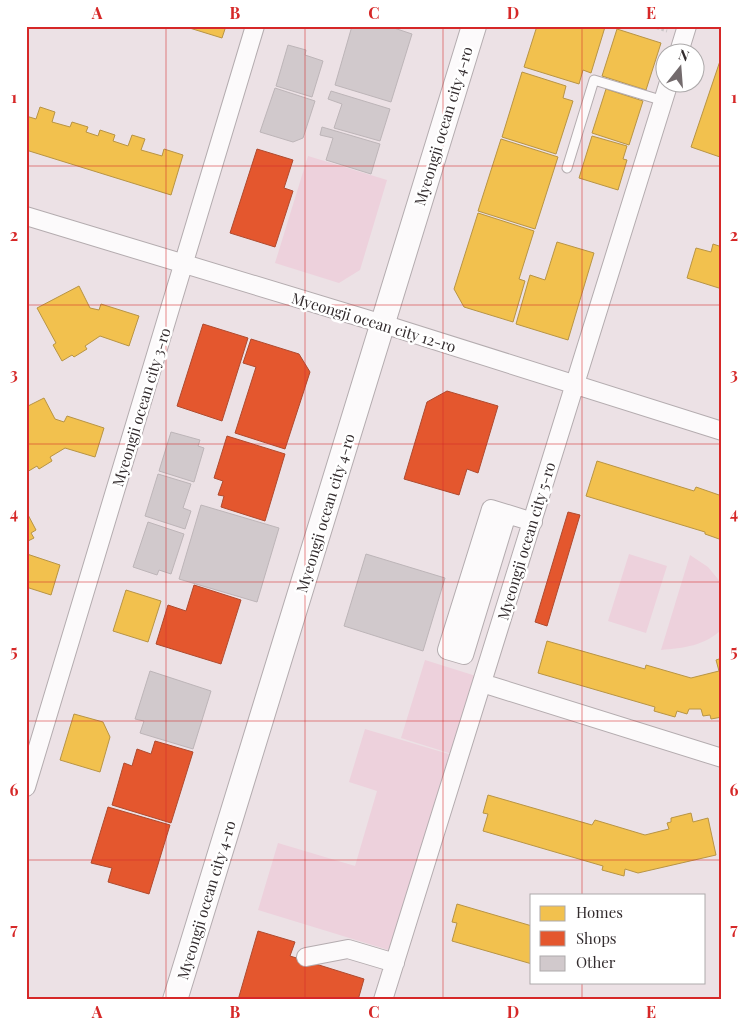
<svg xmlns="http://www.w3.org/2000/svg" width="748" height="1026" viewBox="0 0 748 1026" font-family="'Playfair Display',serif">
<style>
.green{fill:#edd1dc}
.homes{fill:#f2c14e;stroke:#b89444}
.shops{fill:#e4572e;stroke:#af4a2e}
.building{fill:#d1c9cc;stroke:#bdb5b8}
.lines{fill:none;stroke-linecap:round;stroke-linejoin:round}
.lane-casing{stroke:#b4acaf;stroke-width:11}
.street-casing{stroke:#b4acaf;stroke-width:20}
.secondary-casing{stroke:#b4acaf;stroke-width:26}
.path{stroke:#c8c5c6;stroke-width:3;stroke-dasharray:2.5 2.5;stroke-linecap:butt}
.lane{stroke:#fcfafb;stroke-width:9}
.street{stroke:#fcfafb;stroke-width:18}
.secondary{stroke:#fcfafb;stroke-width:24}
.grid{fill:none;stroke:#d62828;stroke-width:1;stroke-opacity:0.55}
.labels{text-anchor:middle;dominant-baseline:central;stroke-width:5;stroke-linejoin:round;paint-order:stroke}
.street-label{font-size:15px;fill:#322b2d;stroke:#fff}
.neatline{fill:none;stroke:#d62828;stroke-width:2}
.grid-label{font-size:16px;text-anchor:middle;font-weight:bold;fill:#d62828}
</style>
<rect width="100%" height="100%" fill="#ece1e5"/>
<path class="green" d="M 308,156 L 387,180 L 360,270 L 339,283 L 275,263 Z
M 629,554 L 667,566 L 646,633 L 608,621 Z
M 690,555 L 708,567 L 722,584 L 722,629 C 705,646 683,648 661,650 Z
M 425,660 L 476,676 L 452,754 L 401,738 Z
M 365,729 L 452,755 L 392,951 L 258,910 L 278,843 L 355,866 L 377,791 L 349,782 Z"/>
<path class="homes" d="M 183,26 L 226,26 L 222,38 Z
M 537,26 L 605,27 L 591,73 L 583,70 L 579,84 L 524,67 Z
M 617,29 L 661,43 L 646,90 L 602,76 Z
M 722,55 L 722,152 L 720,157 L 691,147 Z
M 522,72 L 566,86 L 563,98 L 573,101 L 556,154 L 502,137 Z
M 606,89 L 643,101 L 629,145 L 592,133 Z
M 40,107 L 55,112 L 52,122 L 70,127 L 72,122 L 88,127 L 86,132 L 98,136 L 100,130 L 115,135 L 113,141 L 128,146 L 132,135 L 145,139 L 141,150 L 162,156 L 164,149 L 183,155 L 171,195 L 26,150 L 26,116 L 36,119 Z
M 592,136 L 627,146 L 623,159 L 627,160 L 618,190 L 579,178 Z
M 501,139 L 558,157 L 535,229 L 478,211 Z
M 478,213 L 534,231 L 519,279 L 525,281 L 513,322 L 464,307 L 454,289 Z
M 557,242 L 594,253 L 568,340 L 516,324 L 530,275 L 545,280 Z
M 713,244 L 722,247 L 722,289 L 687,278 L 696,248 L 711,252 Z
M 79,286 L 90,308 L 99,310 L 101,304 L 139,316 L 129,346 L 100,336 L 85,346 L 87,349 L 74,357 L 72,355 L 62,361 L 53,345 L 56,343 L 37,308 Z
M 44,398 L 55,419 L 64,422 L 67,416 L 104,428 L 95,457 L 65,448 L 50,457 L 52,461 L 39,469 L 37,466 L 27,472 L 26,407 Z
M 597,461 L 694,491 L 696,487 L 722,496 L 722,540 L 705,534 L 705,532 L 586,496 Z
M 26,511 L 36,530 L 31,533 L 34,538 L 26,542 Z
M 26,552 L 27,554 L 60,565 L 51,595 L 26,587 Z
M 126,590 L 161,601 L 148,642 L 113,631 Z
M 547,641 L 645,669 L 646,665 L 691,678 L 719,671 L 716,660 L 722,658 L 722,717 L 711,719 L 710,715 L 703,716 L 701,709 L 689,709 L 687,714 L 677,711 L 675,717 L 654,711 L 655,707 L 538,673 Z
M 74,714 L 103,722 L 110,737 L 100,772 L 60,760 Z
M 488,795 L 592,825 L 595,820 L 645,835 L 669,829 L 667,823 L 671,822 L 671,818 L 691,813 L 693,822 L 708,818 L 716,855 L 638,873 L 625,869 L 624,876 L 602,870 L 603,866 L 483,831 L 488,814 L 483,813 Z
M 457,904 L 532,926 L 532,964 L 452,941 L 457,923 L 452,922 Z"/>
<path class="shops" d="M 257,149 L 293,160 L 284,188 L 293,191 L 275,247 L 230,233 Z
M 203,324 L 248,338 L 222,421 L 177,406 Z
M 251,339 L 299,354 L 310,372 L 285,449 L 235,433 L 256,367 L 243,363 Z
M 447,391 L 498,406 L 478,473 L 467,469 L 459,495 L 404,479 L 427,402 Z
M 227,436 L 285,454 L 265,521 L 221,507 L 224,496 L 218,495 L 223,481 L 214,478 Z
M 568,512 L 580,515 L 547,626 L 535,622 Z
M 194,585 L 241,600 L 221,664 L 156,644 L 168,605 L 186,611 Z
M 155,741 L 193,752 L 171,823 L 112,805 L 124,763 L 132,766 L 137,749 L 151,754 Z
M 108,807 L 170,825 L 149,894 L 108,882 L 112,868 L 91,863 Z
M 258,931 L 295,942 L 290,956 L 364,979 L 358,1000 L 238,1000 Z"/>
<path class="building" d="M 352,26 L 388,26 L 412,34 L 391,102 L 335,85 Z
M 288,45 L 306,50 L 305,55 L 323,61 L 312,97 L 276,86 Z
M 275,88 L 315,101 L 303,138 L 293,142 L 260,132 Z
M 331,91 L 390,109 L 380,141 L 334,128 L 342,104 L 328,99 Z
M 322,127 L 380,144 L 371,174 L 326,160 L 333,138 L 320,135 Z
M 171,432 L 200,440 L 198,446 L 204,448 L 194,482 L 159,471 Z
M 158,474 L 191,484 L 183,508 L 191,511 L 185,529 L 145,516 Z
M 201,505 L 279,528 L 257,602 L 179,579 Z
M 148,522 L 184,534 L 171,574 L 159,570 L 157,575 L 133,567 Z
M 366,554 L 445,578 L 423,651 L 344,626 Z
M 150,671 L 211,691 L 193,749 L 140,733 L 144,721 L 135,719 Z"/>
<g class="lines">
<defs>
<path id="lane" d="M 567,168 L 594,80 L 664,101"/>
<path id="street" d="M 679,52 L 687,26
M 26,216 L 383,324 L 722,431
M 507,514 L 464,655 L 447,650 L 491,509 L 533,522
M 482,683 L 722,758
M 26,787 L 255,26
M 306,957 L 348,949 L 395,963
M 383,1000 L 669,82"/>
<path id="secondary" d="M 175,1000 L 474,26"/>
</defs>
<use href="#lane" class="lane-casing"/>
<use href="#street" class="street-casing"/>
<use href="#secondary" class="secondary-casing"/>
<path class="path" d="M 652,26 L 667,31"/>
<use href="#lane" class="lane"/>
<use href="#street" class="street"/>
<use href="#secondary" class="secondary"/>
</g>
<path class="grid" d="M 166,26 L 166,1000M 305,26 L 305,1000M 443,26 L 443,1000M 582,26 L 582,895M 26,166 L 722,166M 26,305 L 722,305M 26,444 L 722,444M 26,582 L 722,582M 26,721 L 722,721M 26,860 L 722,860M 582,982 L 582,1000"/>
<g class="labels">
<g class="street-label">
<text transform="translate(443 126) rotate(-73)">Myeongji ocean city 4-ro</text>
<text transform="translate(374 322) rotate(17)">Myeongji ocean city 12-ro</text>
<text transform="translate(141 407) rotate(-73)">Myeongji ocean city 3-ro</text>
<text transform="translate(325 513) rotate(-73)">Myeongji ocean city 4-ro</text>
<text transform="translate(526 541) rotate(-73)">Myeongji ocean city 5-ro</text>
<text transform="translate(206 900) rotate(-73)">Myeongji ocean city 4-ro</text>
</g>
</g>
<rect width="748" height="1026" fill="none" stroke="#ffffff" stroke-width="55"/>
<rect x="530" y="894" width="175" height="90" fill="#ffffff" stroke="#adaaab"/>
<rect x="540" y="906" width="25" height="15" fill="#f2c14e" stroke="#adaaab"/>
<text x="576" y="918" font-size="15" fill="#322b2d">Homes</text>
<rect x="540" y="931" width="25" height="15" fill="#e4572e" stroke="#adaaab"/>
<text x="576" y="944" font-size="15" fill="#322b2d">Shops</text>
<rect x="540" y="956" width="25" height="15" fill="#d1c9cc" stroke="#adaaab"/>
<text x="576" y="968" font-size="15" fill="#322b2d">Other</text>
<g transform="translate(680 68) rotate(17)"><circle r="24" fill="#ffffff" stroke="#adaaab"/>
<path d="M0-4L9 19L0 12L-9 19Z" fill="#736b6d"/>
<text y="-8" font-size="14" font-weight="bold" text-anchor="middle" fill="#322b2d">N</text>
</g>
<rect x="28" y="28" width="692" height="970" class="neatline"/>
<g class="grid-label">
<text x="97" y="19">A</text>
<text x="235" y="19">B</text>
<text x="374" y="19">C</text>
<text x="513" y="19">D</text>
<text x="651" y="19">E</text>
<text x="14" y="103">1</text>
<text x="734" y="103">1</text>
<text x="14" y="241">2</text>
<text x="734" y="241">2</text>
<text x="14" y="380">3</text>
<text x="734" y="380">3</text>
<text x="14" y="519">4</text>
<text x="734" y="519">4</text>
<text x="14" y="657">5</text>
<text x="734" y="657">5</text>
<text x="14" y="796">6</text>
<text x="734" y="796">6</text>
<text x="14" y="935">7</text>
<text x="734" y="935">7</text>
<text x="97" y="1018">A</text>
<text x="235" y="1018">B</text>
<text x="374" y="1018">C</text>
<text x="513" y="1018">D</text>
<text x="651" y="1018">E</text>
</g>
</svg>
